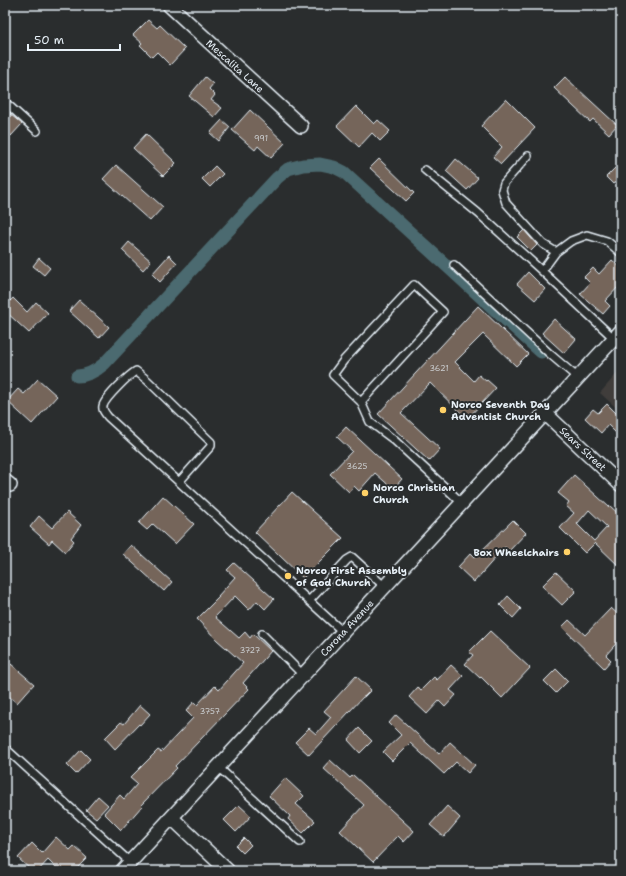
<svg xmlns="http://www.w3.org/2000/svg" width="626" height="876" viewBox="0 0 626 876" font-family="'Shantell Sans',sans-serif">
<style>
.built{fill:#403e3b}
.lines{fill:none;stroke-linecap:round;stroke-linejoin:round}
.canal{stroke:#4c6a6f;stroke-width:13}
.building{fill:#74655a;stroke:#e8f1f8;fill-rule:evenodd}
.service-casing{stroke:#e8f1f8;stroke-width:10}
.minor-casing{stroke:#e8f1f8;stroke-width:16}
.service{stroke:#2a2d2e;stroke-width:7}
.minor{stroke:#2a2d2e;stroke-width:13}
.poi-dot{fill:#ffd166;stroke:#2a2d2e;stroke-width:1.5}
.labels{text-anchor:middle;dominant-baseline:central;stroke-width:4;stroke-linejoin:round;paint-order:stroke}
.number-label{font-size:8px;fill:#cbced0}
.street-label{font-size:10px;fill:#e8f1f8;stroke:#2a2d2e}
.poi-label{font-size:10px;font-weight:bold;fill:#e8f1f8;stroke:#2a2d2e;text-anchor:start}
</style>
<rect width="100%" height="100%" fill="#2a2d2e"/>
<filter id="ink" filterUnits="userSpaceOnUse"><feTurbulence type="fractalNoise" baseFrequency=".025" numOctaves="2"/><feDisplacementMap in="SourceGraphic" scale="8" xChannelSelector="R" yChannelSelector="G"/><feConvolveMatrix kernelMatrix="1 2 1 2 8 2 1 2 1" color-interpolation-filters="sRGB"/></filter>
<g filter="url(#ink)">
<path class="built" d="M 621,369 L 621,412 L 600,393 Z"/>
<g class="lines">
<path class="canal" d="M 77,376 C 87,376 97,370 104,364 L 277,178 L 288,169 L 303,165 L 320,164 L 334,167 L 344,172 L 541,352"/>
</g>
<path class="building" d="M 148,20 L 157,28 L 160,25 L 185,49 L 170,65 L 157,52 L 152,57 L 140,45 L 142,43 L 133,35 Z
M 205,77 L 213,84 L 209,89 L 215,95 L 211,100 L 222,108 L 214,117 L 189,96 Z
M 565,77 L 617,125 L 609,134 L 593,119 L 590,122 L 554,88 Z
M 506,99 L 535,128 L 501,164 L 493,157 L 502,147 L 481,126 Z
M 356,106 L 374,124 L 378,120 L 390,131 L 380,141 L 372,133 L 359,147 L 337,126 Z
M 5,110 L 22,124 L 11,136 L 5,130 Z
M 250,110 L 285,143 L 271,158 L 258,146 L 255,150 L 232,130 Z
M 222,120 L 230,127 L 219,141 L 210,133 Z
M 146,134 L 176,163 L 163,176 L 133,148 Z
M 379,159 L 414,193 L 406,201 L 370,168 Z
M 456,159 L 478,178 L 467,190 L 446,171 Z
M 621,162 L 621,176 L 613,184 L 606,177 Z
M 116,165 L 163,207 L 150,221 L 103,179 Z
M 215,166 L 223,174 L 210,187 L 202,179 Z
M 524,230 L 537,245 L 531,251 L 517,237 Z
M 129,242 L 151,261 L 143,270 L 122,250 Z
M 169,255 L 177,263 L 160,282 L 152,274 Z
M 39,258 L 50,268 L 44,275 L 33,266 Z
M 612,260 L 621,268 L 621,284 L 605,301 L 610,306 L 603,314 L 580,294 L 590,283 L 584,277 L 593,268 L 599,274 Z
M 528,272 L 545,289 L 535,300 L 517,284 Z
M 13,298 L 27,312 L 36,302 L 48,313 L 29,333 L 5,311 L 5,306 Z
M 79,300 L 109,327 L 99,338 L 69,311 Z
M 478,306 L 528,354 L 516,366 L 483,334 L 455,362 L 474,381 L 479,375 L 486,381 L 487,380 L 496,388 L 467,419 L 430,383 L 401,413 L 440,449 L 429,461 L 378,414 Z
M 554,319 L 576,339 L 564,353 L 542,333 Z
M 38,379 L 57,396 L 32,424 L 7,401 L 18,389 L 24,394 Z
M 607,404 L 621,418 L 621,438 L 608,425 L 601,433 L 585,418 L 593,409 L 598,413 Z
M 346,427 L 402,479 L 393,489 L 375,473 L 359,491 L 354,486 L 349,492 L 330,474 L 352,451 L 337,437 Z
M 574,475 L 609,507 L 610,506 L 621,516 L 621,568 L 595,543 L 585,553 L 560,528 L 574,513 L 566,506 L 569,502 L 558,493 ZM 589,510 L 607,527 L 594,541 L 577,524 Z
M 292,492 L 343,538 L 303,578 L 255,532 Z
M 163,496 L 194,524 L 175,544 L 153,524 L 147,530 L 139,523 Z
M 67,512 L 81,525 L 71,538 L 74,541 L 65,552 L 52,540 L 49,544 L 30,527 L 39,516 L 52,528 Z
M 513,520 L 526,533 L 509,551 L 505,547 L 474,582 L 458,567 L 471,553 L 475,557 Z
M 131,545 L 172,582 L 164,591 L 123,554 Z
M 234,563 L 274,599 L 265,609 L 257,601 L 249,610 L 235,596 L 215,617 L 239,638 L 245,632 L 250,638 L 253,634 L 271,651 L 243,683 L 249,689 L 175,766 L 177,768 L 141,805 L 142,806 L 121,830 L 104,813 L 120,795 L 124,799 L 137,784 L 130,778 L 158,750 L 161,752 L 193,718 L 186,711 L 194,702 L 197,705 L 215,686 L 219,690 L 243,663 L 217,640 L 197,619 L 219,597 L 218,596 L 235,577 L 227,570 Z
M 556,572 L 576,591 L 562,605 L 542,586 Z
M 508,596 L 521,609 L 513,618 L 500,605 Z
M 611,608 L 621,617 L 621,638 L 606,655 L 611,660 L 604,668 L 562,627 L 569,620 L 585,635 Z
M 490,631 L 530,668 L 502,698 L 481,677 L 480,678 L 465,664 L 473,655 L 469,652 Z
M 11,664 L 34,684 L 17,703 L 5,693 L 5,670 Z
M 451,665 L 463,676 L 450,690 L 456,695 L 445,707 L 439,701 L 427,714 L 409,697 L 418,687 L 421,690 L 434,677 L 437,680 Z
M 556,669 L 568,681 L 556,693 L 544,681 Z
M 356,676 L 371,690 L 364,697 L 363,697 L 309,755 L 295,742 L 309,728 L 316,734 L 331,717 L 324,711 Z
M 140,705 L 150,714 L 140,725 L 139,724 L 115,749 L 105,738 L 121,722 L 124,724 Z
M 396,715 L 439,754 L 450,742 L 475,765 L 468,773 L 456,762 L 444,774 L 410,743 L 392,761 L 383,752 L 401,735 L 389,723 Z
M 359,728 L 372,741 L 360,753 L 348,740 Z
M 81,750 L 90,759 L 76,774 L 67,765 Z
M 330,760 L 350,778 L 353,775 L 414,831 L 404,842 L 398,836 L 373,862 L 340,831 L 364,805 L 323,768 Z
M 285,778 L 304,796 L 296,804 L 315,821 L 303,833 L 288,819 L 290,816 L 269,796 Z
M 98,796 L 108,805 L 96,818 L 86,810 Z
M 239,805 L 251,816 L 236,832 L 224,820 Z
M 447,806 L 460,818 L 444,837 L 430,825 Z
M 56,837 L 70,850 L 74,846 L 87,858 L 74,871 L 59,871 L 48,860 L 38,871 L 32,871 L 18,858 L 32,843 L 42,853 Z
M 244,838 L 251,845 L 243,853 L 236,846 Z"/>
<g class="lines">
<defs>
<path id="service" d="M 5,102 L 37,131
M 528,156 L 504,183 L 502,190 L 506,203 L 543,244 L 556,252
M 425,170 L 478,213 L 542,271 L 621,345
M 454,265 L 551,355 L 578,378
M 542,271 L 556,252 L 571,241 L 587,235 L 607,241 L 621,253
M 361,402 L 333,375 L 344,360 L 414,285 L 443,312 L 361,402 L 370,422 L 394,440 L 462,503
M 179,482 L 211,446 L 211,442 L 147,380 L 136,371 C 129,375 105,398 103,406 C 102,410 105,413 108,417 L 343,632
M 309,601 L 347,560 L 352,557 L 385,587
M 262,634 L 303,675
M 5,748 L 130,862
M 218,767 L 300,842"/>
<path id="minor" d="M 169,5 L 301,126
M 545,413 L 621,485
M 5,481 L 10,485
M 172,818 L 228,871
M 122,871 L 621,331"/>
</defs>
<use href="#service" class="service-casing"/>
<use href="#minor" class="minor-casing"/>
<use href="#service" class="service"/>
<use href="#minor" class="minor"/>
</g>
</g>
<g class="poi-dot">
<circle cx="443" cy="410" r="4"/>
<circle cx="365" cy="493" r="4"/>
<circle cx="567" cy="552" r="4"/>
<circle cx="288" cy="576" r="4"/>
</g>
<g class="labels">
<g class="number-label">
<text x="261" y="138">991</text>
<text x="439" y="368">3621</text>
<text x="357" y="466">3625</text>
<text x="250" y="650">3727</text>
<text x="210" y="711">3757</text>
</g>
<g class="street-label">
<text transform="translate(235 66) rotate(42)">Mescalita Lane</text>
<text transform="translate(583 449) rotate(43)">Sears Street</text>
<text transform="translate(347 628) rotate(-47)">Corona Avenue</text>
</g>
<g class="poi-label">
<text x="451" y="404">Norco Seventh Day<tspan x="451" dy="12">Adventist Church</tspan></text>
<text x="373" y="487">Norco Christian<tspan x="373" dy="12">Church</tspan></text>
<text x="559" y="552" text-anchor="end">Box Wheelchairs</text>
<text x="296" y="570">Norco First Assembly<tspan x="296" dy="12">of God Church</tspan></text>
</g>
</g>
<rect width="626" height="876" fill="none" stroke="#2a2d2e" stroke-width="20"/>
<rect x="10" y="10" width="606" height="856" fill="none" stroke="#e8f1f8" stroke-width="1.5" filter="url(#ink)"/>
<path d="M28 44v6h92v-6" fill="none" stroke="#e8f1f8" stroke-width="2"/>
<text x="34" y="44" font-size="12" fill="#e8f1f8" stroke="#2a2d2e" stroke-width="3" paint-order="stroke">50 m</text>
</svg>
